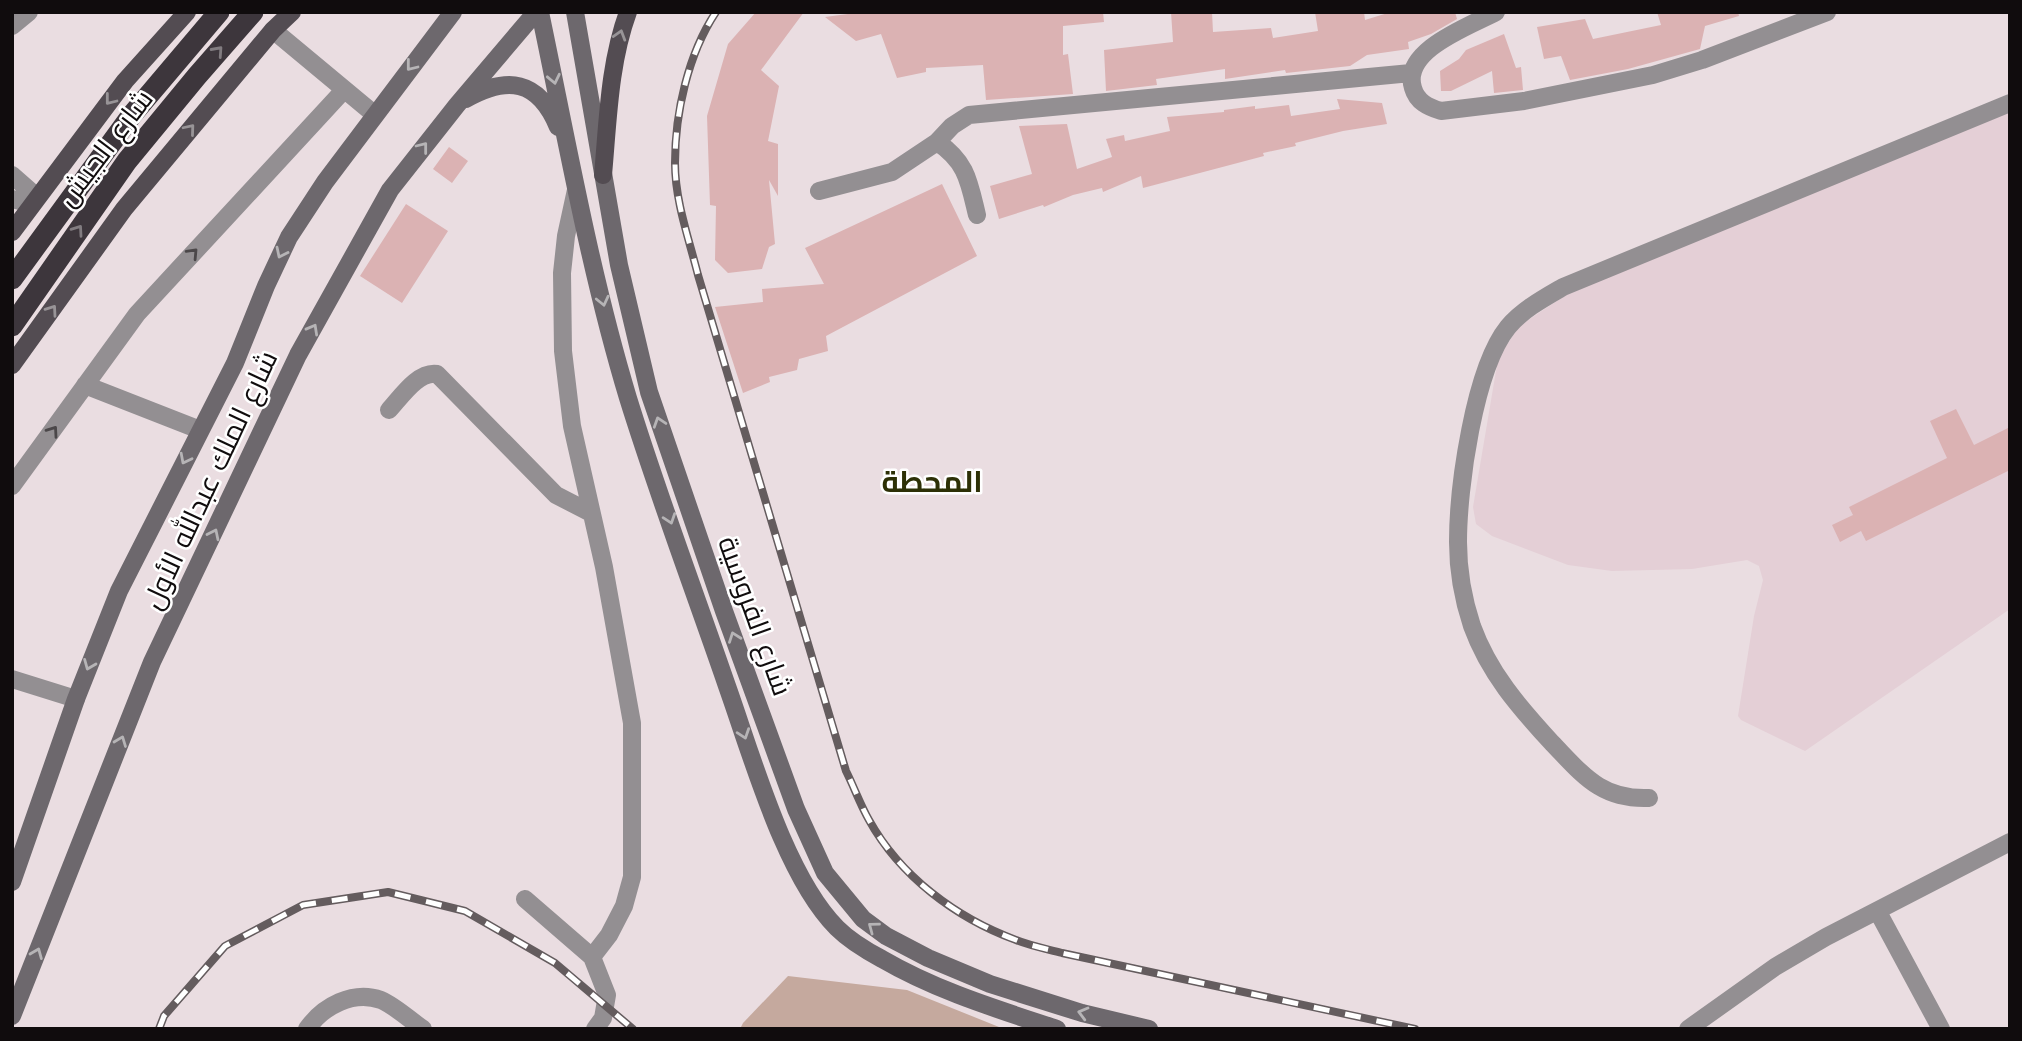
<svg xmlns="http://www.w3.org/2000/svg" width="2022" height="1041" viewBox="0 0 2022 1041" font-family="Jost,Cairo,sans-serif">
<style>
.built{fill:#e4cfd6}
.green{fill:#c5a99e}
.building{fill:#dbb2b3}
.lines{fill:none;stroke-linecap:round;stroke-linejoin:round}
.street{stroke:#938f92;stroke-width:18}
.secondary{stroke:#6d686d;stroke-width:18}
.primary{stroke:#534c52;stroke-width:18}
.highway{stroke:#3d363c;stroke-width:21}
.rail-casing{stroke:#645c5e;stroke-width:8}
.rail{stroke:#fff;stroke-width:5;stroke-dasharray:16;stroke-linecap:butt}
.oneway{stroke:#989497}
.oneway2{stroke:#817c80}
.oneway3{stroke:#b6b4b6}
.oneway4{stroke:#4b4749}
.labels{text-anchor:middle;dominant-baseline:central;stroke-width:5;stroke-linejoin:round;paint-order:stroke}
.street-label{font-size:28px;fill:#100c0d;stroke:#fff}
.neighbourhood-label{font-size:30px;font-weight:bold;fill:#2d3006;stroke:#fff}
</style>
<rect width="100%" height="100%" fill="#eadde1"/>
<path class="built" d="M 2010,111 L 2010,609 L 1805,751 L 1741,720 L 1738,716 L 1754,616 L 1763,580 L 1759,566 L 1747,560 L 1692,569 L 1612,571 L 1568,565 L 1492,536 L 1476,524 L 1473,507 L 1498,359 L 1519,326 L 1575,289 Z"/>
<path class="green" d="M 788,976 L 907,990 L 1004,1029 L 740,1029 L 743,1023 Z"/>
<path class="building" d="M 756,12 L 804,12 L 761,70 L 779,86 L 768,141 L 778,144 L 778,196 L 769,180 L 775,244 L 769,247 L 762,269 L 728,273 L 715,260 L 716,206 L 710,205 L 707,116 L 728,44 Z
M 863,12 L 1103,12 L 1104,22 L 1063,26 L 1063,55 L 1068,54 L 1073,94 L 986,100 L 983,65 L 926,68 L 926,72 L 897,78 L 881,34 L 856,41 L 825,17 Z
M 1171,12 L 1212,12 L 1213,32 L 1271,28 L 1273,38 L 1318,31 L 1315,12 L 1364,12 L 1365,20 L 1391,12 L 1455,12 L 1457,19 L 1431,34 L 1408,42 L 1409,49 L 1367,55 L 1350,66 L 1286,73 L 1285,70 L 1225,79 L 1225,69 L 1156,79 L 1157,85 L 1106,91 L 1104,50 L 1173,42 Z
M 1657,12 L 1738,12 L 1739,16 L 1705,26 L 1700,49 L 1628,69 L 1570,80 L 1561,56 L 1544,59 L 1537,27 L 1585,19 L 1593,39 L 1661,25 Z
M 1504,34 L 1516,68 L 1521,67 L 1523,90 L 1494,93 L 1492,71 L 1451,91 L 1441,91 L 1440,71 L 1459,59 L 1466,50 Z
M 1337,99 L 1382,103 L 1387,124 L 1343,131 L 1295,143 L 1296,146 L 1263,153 L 1264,156 L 1143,188 L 1141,176 L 1103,192 L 1102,188 L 1073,195 L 1044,207 L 1043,205 L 999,219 L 990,186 L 1032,174 L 1019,126 L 1067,124 L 1077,169 L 1112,157 L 1106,139 L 1124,135 L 1125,141 L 1170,131 L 1167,117 L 1224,112 L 1224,110 L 1255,106 L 1255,109 L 1289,105 L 1291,116 L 1340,109 Z
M 449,147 L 468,161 L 452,183 L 433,169 Z
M 942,184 L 977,256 L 826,336 L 828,351 L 799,359 L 797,370 L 769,377 L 770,382 L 743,393 L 715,307 L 763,302 L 762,289 L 824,284 L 805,248 Z
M 406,204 L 448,231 L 402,303 L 360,276 Z
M 1956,409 L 1974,445 L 2010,427 L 2010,470 L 1866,541 L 1861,531 L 1840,542 L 1832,525 L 1853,515 L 1849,507 L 1947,458 L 1930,421 Z"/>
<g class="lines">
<path class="street" d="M 1496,12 C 1470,26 1401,50 1413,88 C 1417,102 1428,107 1441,111 L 1524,101 L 1653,75 L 1702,60 L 1827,12
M 12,26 L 29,12
M 273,30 L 374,114
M 937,142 C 967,162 969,182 977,215
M 12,175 L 37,197
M 576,190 L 566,236 L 562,273 L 563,351 L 572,426 L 604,567 L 632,723 L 632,877 L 624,906 L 609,935 L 592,957
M 819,191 L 892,172 L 937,142 L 952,126 L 969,115 L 1411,73
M 12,199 L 32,204
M 85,385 L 200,430
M 389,410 C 401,397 418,371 437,374 L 556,495 L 591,513
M 12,486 L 137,314 L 344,90
M 12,679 L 76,699
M 1649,798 C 1601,800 1583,775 1552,743 C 1519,707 1489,673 1472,626 C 1463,599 1458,570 1458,542 C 1458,488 1474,369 1508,327 C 1522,310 1544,298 1563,287 L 2010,103
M 525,899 L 592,957 L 607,995 L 603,1018 L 595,1029
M 1878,912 L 1941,1029
M 307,1029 C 323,1006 353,990 381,1000 C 395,1006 410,1020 423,1029
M 1688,1029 L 1775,967 L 1826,937 L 2010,842"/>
<path class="secondary" d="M 540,12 C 567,141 590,272 628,398 C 658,495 694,590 727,686 C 752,756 785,876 837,928 C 850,941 867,951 882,959 C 937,991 997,1009 1057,1029
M 575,12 L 619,265 L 649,392 L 724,611 L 796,809 L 825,873 L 863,919 L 886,936 L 928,958 L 990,984 L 1082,1013 L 1149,1029
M 466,99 C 507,76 538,79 558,127
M 12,882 L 76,699 L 119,591 L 235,363 L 266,286 L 289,237 L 325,182 L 453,12
M 12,1016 L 152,662 L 298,355 L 390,190 L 457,105 L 536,12"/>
<path class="primary" d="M 603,175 C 608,121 609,64 628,12
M 12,232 L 125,81 L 187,12
M 12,365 L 124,209 L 273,30 L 292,12"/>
<path class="highway" d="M 12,279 L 131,116 L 219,12
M 12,326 L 127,161 L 197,76 L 253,12"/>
<defs>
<path id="rail" d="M 716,12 C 688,54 675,113 675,163 C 675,201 689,239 698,275 L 846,771 C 854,787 860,804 869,820 C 900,876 956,918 1016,940 C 1031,946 1047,949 1062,953 L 1415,1029
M 159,1029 L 164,1016 L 225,946 L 303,905 L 388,892 L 465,911 L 555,963 L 633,1029"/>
</defs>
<use href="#rail" class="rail-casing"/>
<use href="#rail" class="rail"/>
</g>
<defs><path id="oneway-chevron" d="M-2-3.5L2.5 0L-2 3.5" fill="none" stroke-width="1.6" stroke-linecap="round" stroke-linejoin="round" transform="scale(1.75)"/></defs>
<g class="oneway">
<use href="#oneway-chevron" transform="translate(620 35) rotate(-73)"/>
<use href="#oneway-chevron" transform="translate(110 100) rotate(128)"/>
<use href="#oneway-chevron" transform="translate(190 129) rotate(-50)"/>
<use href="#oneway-chevron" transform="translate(52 310) rotate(-55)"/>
</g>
<g class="oneway2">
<use href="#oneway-chevron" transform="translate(218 51) rotate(-48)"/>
<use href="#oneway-chevron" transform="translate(78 230) rotate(-55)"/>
</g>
<g class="oneway3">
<use href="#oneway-chevron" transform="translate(411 66) rotate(128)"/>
<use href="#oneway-chevron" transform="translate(554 79) rotate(78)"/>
<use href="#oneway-chevron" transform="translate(423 147) rotate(-52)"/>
<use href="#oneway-chevron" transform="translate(281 253) rotate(116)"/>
<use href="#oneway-chevron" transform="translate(603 301) rotate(77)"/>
<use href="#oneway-chevron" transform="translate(313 329) rotate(-61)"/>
<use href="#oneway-chevron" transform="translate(659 422) rotate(-108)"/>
<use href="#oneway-chevron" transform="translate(185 459) rotate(117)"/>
<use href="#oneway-chevron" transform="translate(670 519) rotate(71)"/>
<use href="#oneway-chevron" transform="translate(214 534) rotate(-64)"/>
<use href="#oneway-chevron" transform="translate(734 637) rotate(-110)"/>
<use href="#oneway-chevron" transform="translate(89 665) rotate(112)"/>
<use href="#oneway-chevron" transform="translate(744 734) rotate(71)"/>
<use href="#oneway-chevron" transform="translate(121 741) rotate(-69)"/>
<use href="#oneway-chevron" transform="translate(873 927) rotate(-143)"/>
<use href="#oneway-chevron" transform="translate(37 953) rotate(-68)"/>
<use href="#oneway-chevron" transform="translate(1083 1013) rotate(-165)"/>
</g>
<g class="oneway4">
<use href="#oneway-chevron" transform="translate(193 253) rotate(-47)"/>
<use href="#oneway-chevron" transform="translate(53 431) rotate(-55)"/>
</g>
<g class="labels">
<g class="street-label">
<text transform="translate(105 148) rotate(-53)">شارع الجيش</text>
<text transform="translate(210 480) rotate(-65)">شارع الملك عبدالله الأول</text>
<text transform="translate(755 616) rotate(70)">شارع الفروسية</text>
</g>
<g class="neighbourhood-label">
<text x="932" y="481">المحطة</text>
</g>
</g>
<rect width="2022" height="1041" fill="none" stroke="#100c0d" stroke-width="28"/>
</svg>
